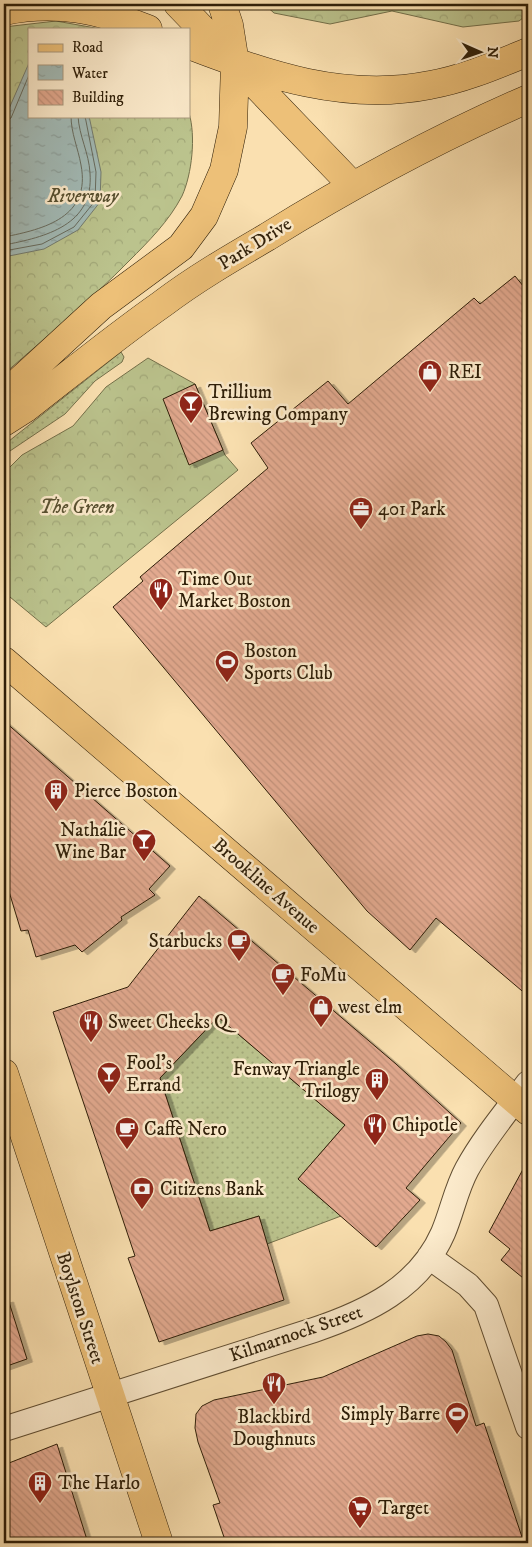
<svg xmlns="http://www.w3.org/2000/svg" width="532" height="1547" viewBox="0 0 532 1547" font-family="'IM FELL DW Pica',serif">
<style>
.grass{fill:url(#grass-dots);stroke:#74704a}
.forest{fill:url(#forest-crowns);stroke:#74704a}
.water{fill:url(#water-ripples);stroke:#747c70}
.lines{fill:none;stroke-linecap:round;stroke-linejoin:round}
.shore{stroke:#686c5f;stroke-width:1}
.building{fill:url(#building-back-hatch);stroke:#2e1e08;filter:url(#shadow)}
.minor-casing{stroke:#614e32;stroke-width:26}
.primary-casing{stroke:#2e1e08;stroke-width:29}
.trunk-casing{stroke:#2e1e08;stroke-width:29}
.minor{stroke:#fcebcc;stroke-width:24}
.primary{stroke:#edc078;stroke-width:28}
.trunk{stroke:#edc078;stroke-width:28}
.labels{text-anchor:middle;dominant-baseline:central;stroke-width:5;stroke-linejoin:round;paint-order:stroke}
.park-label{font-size:19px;font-style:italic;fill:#585030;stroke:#fcebcc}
.street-label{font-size:19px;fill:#2e1e08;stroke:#fcebcc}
.poi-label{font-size:19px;fill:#2e1e08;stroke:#fcebcc;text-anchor:start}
</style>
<defs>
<pattern id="grass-dots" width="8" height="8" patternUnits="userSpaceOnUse" patternTransform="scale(1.25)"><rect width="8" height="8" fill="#bbc38d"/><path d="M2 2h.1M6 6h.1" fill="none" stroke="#a1a778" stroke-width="1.8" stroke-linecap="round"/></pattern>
<pattern id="forest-crowns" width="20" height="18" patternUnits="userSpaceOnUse" patternTransform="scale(1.25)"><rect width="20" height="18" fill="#bbc38d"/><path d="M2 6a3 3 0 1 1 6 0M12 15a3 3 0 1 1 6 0" fill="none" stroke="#a1a778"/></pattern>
<pattern id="water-ripples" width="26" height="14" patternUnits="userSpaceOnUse" patternTransform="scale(1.25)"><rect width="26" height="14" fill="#a2bab6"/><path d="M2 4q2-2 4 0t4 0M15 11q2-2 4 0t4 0" fill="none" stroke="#8c9f9b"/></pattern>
<pattern id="building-back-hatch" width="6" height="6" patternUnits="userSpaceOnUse" patternTransform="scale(1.25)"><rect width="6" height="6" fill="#e2a98f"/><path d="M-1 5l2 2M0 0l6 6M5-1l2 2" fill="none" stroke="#c2917a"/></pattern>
<filter id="shadow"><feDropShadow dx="5.5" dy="3" stdDeviation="0" flood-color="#0004"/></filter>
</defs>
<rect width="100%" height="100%" fill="#fae0b0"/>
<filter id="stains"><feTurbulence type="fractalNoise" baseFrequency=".004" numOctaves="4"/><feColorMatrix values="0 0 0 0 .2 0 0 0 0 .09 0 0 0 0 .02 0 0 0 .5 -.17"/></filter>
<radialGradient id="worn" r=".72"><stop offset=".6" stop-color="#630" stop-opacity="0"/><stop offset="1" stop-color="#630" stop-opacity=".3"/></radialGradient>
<path class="grass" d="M 121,352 L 124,357 L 122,362 L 95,381 L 65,414 L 4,455 L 4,445 Z
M 218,1017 L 345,1125 L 298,1179 L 341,1216 L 267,1244 L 259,1216 L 210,1231 L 160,1078 Z"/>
<path class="forest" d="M 264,4 L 528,4 L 528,14 L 519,21 L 463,27 L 392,11 L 330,24 L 274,13 Z
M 56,21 L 101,29 L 29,29 L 29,116 L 189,116 L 189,113 C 196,136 192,174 182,196 C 169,221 149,241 129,261 C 90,301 46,337 4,374 L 4,27 Z
M 148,358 L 195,384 L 225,455 L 238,470 L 46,627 L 4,592 L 4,473 L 22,455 L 73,426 L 106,387 Z"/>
<path class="water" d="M 29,63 L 29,116 L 89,116 L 101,172 L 100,202 L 78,230 L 44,249 L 4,257 L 4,120 Z"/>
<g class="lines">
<path class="shore" d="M 4,121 L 11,118 L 29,75
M 4,237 C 45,229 91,217 81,165 C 78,148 71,133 71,116
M 4,245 C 46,237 94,225 90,173 C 89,153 79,136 78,116
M 4,251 L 42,244 L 74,227 L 95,201 L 96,172 L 85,116"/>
</g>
<path class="building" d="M 515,276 L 528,292 L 528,996 L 436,918 L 410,950 L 367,911 L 113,607 L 143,581 L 140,577 L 268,468 L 251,443 L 328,381 L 348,404 L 474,298 L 480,304 Z
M 195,384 L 223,450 L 189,465 L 163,399 Z
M 4,721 L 170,866 L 149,889 L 155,895 L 121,917 L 122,920 L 82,952 L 75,945 L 36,957 L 28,930 L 21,931 L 4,875 Z
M 199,896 L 396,1064 L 461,1123 L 406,1188 L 420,1200 L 376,1247 L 298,1179 L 345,1125 L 218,1017 L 160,1078 L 210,1231 L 259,1216 L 284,1300 L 159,1342 L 128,1258 L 135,1256 L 53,1012 L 128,987 Z
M 528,1160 L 528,1282 L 501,1260 L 510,1249 L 489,1232 Z
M 8,1299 L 27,1359 L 4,1367 L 4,1300 Z
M 428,1334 L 439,1336 L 446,1342 L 452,1350 L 476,1426 L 484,1423 L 524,1543 L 226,1543 L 213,1505 L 220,1503 L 198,1442 L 195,1428 L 196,1414 L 202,1406 L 214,1400 L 323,1377 L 417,1336 Z
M 57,1444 L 88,1543 L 4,1543 L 4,1465 Z"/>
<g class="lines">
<defs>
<path id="minor" d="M 429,1257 L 468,1285 L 486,1305 L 528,1427
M 4,1429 L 314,1330 C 367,1312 419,1288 443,1233 C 452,1212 456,1189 467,1169 C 484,1138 507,1111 528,1083"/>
<path id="primary" d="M 4,661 L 528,1111"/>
<path id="trunk" d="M 178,4 L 353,186
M 4,11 C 57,0 99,10 148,29
M 189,45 C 266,75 346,102 430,85 C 464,79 496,65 528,52
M 4,395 L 101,306 L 181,247 L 204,216 L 224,170 L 233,127 L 235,63 L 229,25 L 222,4
M 4,422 L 26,408 C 71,373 115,337 162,304 C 195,279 231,258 267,237 C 351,185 438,138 528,99
M 4,1073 L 159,1543"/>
</defs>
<use href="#minor" class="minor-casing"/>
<use href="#primary" class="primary-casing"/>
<use href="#trunk" class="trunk-casing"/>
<use href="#minor" class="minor"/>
<use href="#primary" class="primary"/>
<use href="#trunk" class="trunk"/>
</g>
<defs>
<symbol id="shop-pin" viewBox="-11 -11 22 30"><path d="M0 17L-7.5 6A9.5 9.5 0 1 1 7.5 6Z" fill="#8f2418" stroke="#fcebcc"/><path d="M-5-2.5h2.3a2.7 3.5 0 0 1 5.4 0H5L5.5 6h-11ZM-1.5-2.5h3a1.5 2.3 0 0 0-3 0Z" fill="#fff"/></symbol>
<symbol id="bar-pin" viewBox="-11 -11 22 30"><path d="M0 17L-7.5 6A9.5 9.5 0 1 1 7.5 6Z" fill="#8f2418" stroke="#fcebcc"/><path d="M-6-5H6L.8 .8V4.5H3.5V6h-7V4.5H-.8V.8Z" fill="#fff"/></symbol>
<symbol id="office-pin" viewBox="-11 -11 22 30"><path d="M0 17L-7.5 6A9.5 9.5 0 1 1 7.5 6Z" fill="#8f2418" stroke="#fcebcc"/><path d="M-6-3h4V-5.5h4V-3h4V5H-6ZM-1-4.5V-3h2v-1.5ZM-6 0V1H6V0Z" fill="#fff"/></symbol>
<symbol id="restaurant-pin" viewBox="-11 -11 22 30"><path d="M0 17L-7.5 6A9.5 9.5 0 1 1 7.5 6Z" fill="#8f2418" stroke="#fcebcc"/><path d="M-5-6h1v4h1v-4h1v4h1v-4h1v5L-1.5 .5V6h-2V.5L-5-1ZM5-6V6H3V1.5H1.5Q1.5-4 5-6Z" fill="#fff"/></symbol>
<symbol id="stadium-pin" viewBox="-11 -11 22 30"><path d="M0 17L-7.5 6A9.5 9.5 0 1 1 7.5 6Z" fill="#8f2418" stroke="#fcebcc"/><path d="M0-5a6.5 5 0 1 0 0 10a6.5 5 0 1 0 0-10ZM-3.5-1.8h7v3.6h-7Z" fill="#fff"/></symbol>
<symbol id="building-pin" viewBox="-11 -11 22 30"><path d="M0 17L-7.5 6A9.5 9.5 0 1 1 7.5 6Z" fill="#8f2418" stroke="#fcebcc"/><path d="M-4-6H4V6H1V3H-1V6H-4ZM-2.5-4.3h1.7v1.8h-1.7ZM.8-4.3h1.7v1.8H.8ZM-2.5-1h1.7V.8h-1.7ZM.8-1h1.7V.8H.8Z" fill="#fff"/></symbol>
<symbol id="cafe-pin" viewBox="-11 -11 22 30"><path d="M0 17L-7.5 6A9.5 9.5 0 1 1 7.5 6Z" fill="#8f2418" stroke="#fcebcc"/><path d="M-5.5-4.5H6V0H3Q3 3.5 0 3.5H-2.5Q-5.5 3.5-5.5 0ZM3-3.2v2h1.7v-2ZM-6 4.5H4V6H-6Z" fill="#fff"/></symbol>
<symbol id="bank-pin" viewBox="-11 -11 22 30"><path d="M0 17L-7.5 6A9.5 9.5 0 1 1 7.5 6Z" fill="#8f2418" stroke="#fcebcc"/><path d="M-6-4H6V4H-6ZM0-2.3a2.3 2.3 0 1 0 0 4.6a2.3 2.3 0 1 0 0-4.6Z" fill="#fff"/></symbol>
<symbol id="supermarket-pin" viewBox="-11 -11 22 30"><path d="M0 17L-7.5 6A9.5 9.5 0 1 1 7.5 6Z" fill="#8f2418" stroke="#fcebcc"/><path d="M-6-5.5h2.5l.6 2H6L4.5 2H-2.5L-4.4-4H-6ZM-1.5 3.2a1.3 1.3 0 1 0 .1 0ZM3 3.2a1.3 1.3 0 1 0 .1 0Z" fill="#fff"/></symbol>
</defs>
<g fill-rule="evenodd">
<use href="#shop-pin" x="416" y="358" width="28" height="38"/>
<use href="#bar-pin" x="177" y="389" width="28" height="38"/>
<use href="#office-pin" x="347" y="495" width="28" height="38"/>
<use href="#restaurant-pin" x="147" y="576" width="28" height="38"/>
<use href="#stadium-pin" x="213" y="648" width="28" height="38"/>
<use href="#building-pin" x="42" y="777" width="28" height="38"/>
<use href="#bar-pin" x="130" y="827" width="28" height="38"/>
<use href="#cafe-pin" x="225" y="927" width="28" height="38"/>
<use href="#cafe-pin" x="269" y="961" width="28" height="38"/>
<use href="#shop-pin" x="307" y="993" width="28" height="38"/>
<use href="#restaurant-pin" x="77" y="1008" width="28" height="38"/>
<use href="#bar-pin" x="95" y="1060" width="28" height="38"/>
<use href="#building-pin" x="363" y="1066" width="28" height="38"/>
<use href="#restaurant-pin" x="361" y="1111" width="28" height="38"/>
<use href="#cafe-pin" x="113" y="1115" width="28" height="38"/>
<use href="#bank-pin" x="128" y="1175" width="28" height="38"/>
<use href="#restaurant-pin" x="260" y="1370" width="28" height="38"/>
<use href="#stadium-pin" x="443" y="1400" width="28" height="38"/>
<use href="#building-pin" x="26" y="1469" width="28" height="38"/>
<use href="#supermarket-pin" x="346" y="1494" width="28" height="38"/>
</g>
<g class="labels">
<g class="park-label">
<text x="83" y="196">Riverway</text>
<text x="77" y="507">The Green</text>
</g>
<g class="street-label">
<text transform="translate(255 244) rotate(-32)">Park Drive</text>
<text transform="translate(266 886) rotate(41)">Brookline Avenue</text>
<text transform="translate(80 1308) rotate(72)">Boylston Street</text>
<text transform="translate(296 1334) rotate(-19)">Kilmarnock Street</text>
</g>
<g class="poi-label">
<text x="448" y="372">REI</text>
<text x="208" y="392">Trillium<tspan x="208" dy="22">Brewing Company</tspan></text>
<text x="378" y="509">401 Park</text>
<text x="178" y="579">Time Out<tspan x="178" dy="22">Market Boston</tspan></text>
<text x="244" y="651">Boston<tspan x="244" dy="22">Sports Club</tspan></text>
<text x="74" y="791">Pierce Boston</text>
<text x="126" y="830" text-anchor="end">Nathálie<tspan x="126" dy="22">Wine Bar</tspan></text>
<text x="222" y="941" text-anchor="end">Starbucks</text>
<text x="300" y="975">FoMu</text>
<text x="338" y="1007">west elm</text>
<text x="108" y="1022">Sweet Cheeks Q</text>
<text x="126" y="1063">Fool's<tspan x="126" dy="22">Errand</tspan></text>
<text x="360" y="1069" text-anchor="end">Fenway Triangle<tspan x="360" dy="22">Trilogy</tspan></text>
<text x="392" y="1125">Chipotle</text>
<text x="144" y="1129">Caffè Nero</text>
<text x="160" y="1189">Citizens Bank</text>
<text x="440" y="1414" text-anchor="end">Simply Barre</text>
<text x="274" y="1417" text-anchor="middle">Blackbird<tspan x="274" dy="22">Doughnuts</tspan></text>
<text x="58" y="1483">The Harlo</text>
<text x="378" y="1508">Target</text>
</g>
</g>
<rect width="532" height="1547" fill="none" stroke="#fae0b0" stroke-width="20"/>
<rect x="5" y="5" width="522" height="1537" fill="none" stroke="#2e1e08" stroke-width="2.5"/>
<rect x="10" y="10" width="512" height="1527" fill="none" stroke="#2e1e08"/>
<rect x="28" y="28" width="162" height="90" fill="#fcebcc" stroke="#aa997e"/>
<rect x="38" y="44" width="25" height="8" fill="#edc078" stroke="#aa997e"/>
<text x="72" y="52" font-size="15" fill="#2e1e08">Road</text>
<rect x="38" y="65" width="25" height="15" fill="url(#water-ripples)" stroke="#aa997e"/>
<text x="72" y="78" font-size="15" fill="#2e1e08">Water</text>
<rect x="38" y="90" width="25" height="15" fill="url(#building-back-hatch)" stroke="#aa997e"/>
<text x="72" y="102" font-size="15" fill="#2e1e08">Building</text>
<g transform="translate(480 52) rotate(92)" stroke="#fcebcc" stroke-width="4" paint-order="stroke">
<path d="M0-4L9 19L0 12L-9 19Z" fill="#2e1e08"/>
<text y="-8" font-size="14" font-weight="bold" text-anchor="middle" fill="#2e1e08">N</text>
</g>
<rect width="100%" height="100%" filter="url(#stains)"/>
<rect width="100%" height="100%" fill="url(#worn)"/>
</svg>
